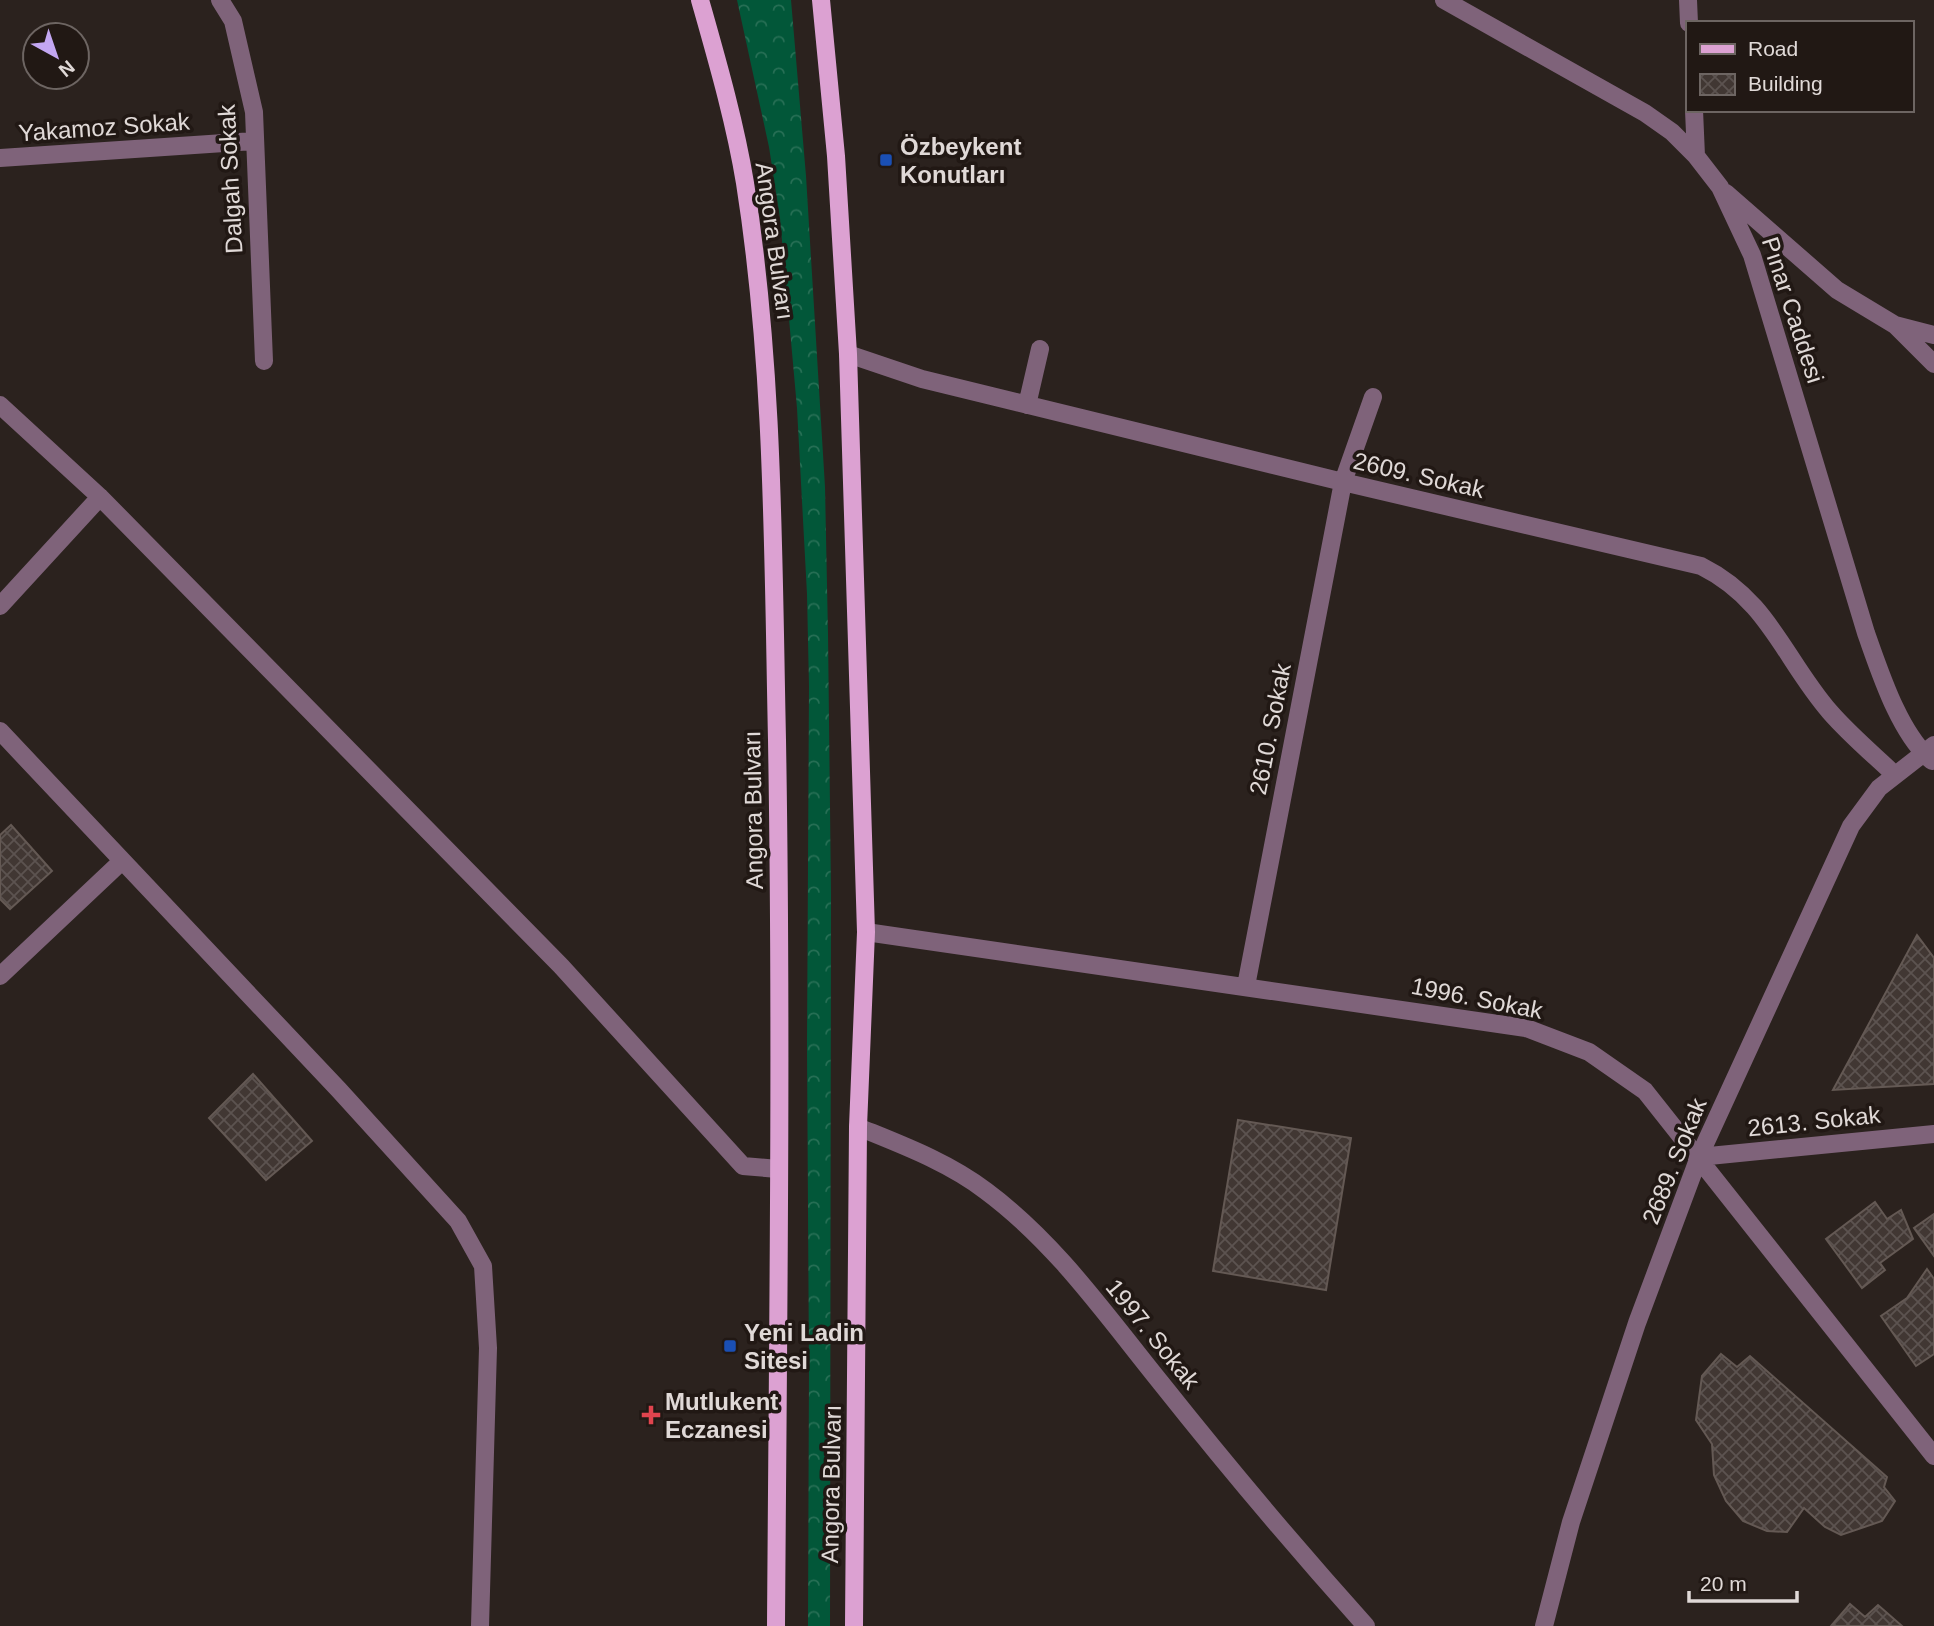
<svg xmlns="http://www.w3.org/2000/svg" width="1934" height="1626" viewBox="0 0 1934 1626" font-family="Helvetica,sans-serif">
<style>
.forest{fill:url(#forest-crowns)}
.building{fill:url(#building-cross-hatch);stroke:#645954;stroke-width:2}
.lines{fill:none;stroke-linecap:round;stroke-linejoin:round}
.minor{stroke:#7f637a;stroke-width:18}
.major{stroke:#dca1d2;stroke-width:18}
.transit-dot{fill:#1a4fb4;stroke:#211814;stroke-width:2.5}
.health-dot{fill:#e0444e;stroke:#211814;stroke-width:2.5}
.labels{text-anchor:middle;dominant-baseline:central;stroke-width:7;stroke-linejoin:round;paint-order:stroke}
.street-label{font-size:24px;fill:#e0d9d7;stroke:#211814}
.poi-label{font-size:24px;font-weight:bold;fill:#e0d9d7;stroke:#211814;text-anchor:start}
</style>
<defs>
<pattern id="forest-crowns" width="20" height="18" patternUnits="userSpaceOnUse" patternTransform="scale(1.75)"><rect width="20" height="18" fill="#025739"/><path d="M2 6a3 3 0 1 1 6 0M12 15a3 3 0 1 1 6 0" fill="none" stroke="#276f55"/></pattern>
<pattern id="building-cross-hatch" width="8" height="8" patternUnits="userSpaceOnUse" patternTransform="scale(1.75)"><rect width="8" height="8" fill="#413733"/><path d="M0 0l8 8M0 8l8-8" fill="none" stroke="#5c5350"/></pattern>
</defs>
<rect width="100%" height="100%" fill="#2b221e"/>
<path class="forest" d="M 737,0 L 791,0 L 806,176 L 825,487 L 828,634 L 831,894 L 830,1626 L 808,1626 L 809,1368 L 807,1046 L 809,686 L 807,594 L 797,408 L 780,218 L 769,147 Z"/>
<path class="building" d="M 11,825 L 52,871 L 10,909 L 0,899 L 0,835 Z
M 1917,935 L 1934,958 L 1934,1084 L 1833,1090 Z
M 253,1074 L 312,1141 L 266,1180 L 209,1118 Z
M 1238,1120 L 1351,1138 L 1326,1290 L 1213,1271 Z
M 1875,1202 L 1887,1219 L 1901,1210 L 1913,1239 L 1880,1263 L 1885,1270 L 1862,1288 L 1826,1239 Z
M 1934,1214 L 1934,1256 L 1914,1228 Z
M 1927,1269 L 1934,1279 L 1934,1354 L 1916,1366 L 1881,1316 L 1907,1298 Z
M 1721,1354 L 1737,1367 L 1750,1356 L 1887,1477 L 1884,1487 L 1895,1501 L 1882,1521 L 1841,1535 L 1825,1527 L 1804,1508 L 1787,1532 L 1767,1531 L 1743,1521 L 1726,1501 L 1714,1475 L 1712,1444 L 1696,1420 L 1702,1376 Z
M 1850,1604 L 1865,1617 L 1878,1605 L 1902,1626 L 1831,1626 Z"/>
<g class="lines">
<path class="minor" d="M 220,0 L 233,21 L 254,112 L 264,361
M 1444,0 L 1645,113 L 1672,132 L 1696,156 L 1720,187 L 1752,255 L 1866,633 C 1880,672 1899,733 1932,761
M 1688,0 L 1689,23
M 1694,110 L 1696,156
M 0,158 L 254,141
M 1726,193 L 1837,290 L 1895,325 L 1934,335
M 1895,325 L 1934,364
M 848,354 L 922,379 L 1343,482 L 1701,566 C 1769,600 1784,659 1830,712 C 1850,735 1874,755 1895,775
M 0,405 L 100,497 L 561,966 L 743,1166 L 778,1169
M 1027,405 L 1040,349
M 0,606 L 100,497
M 0,731 L 339,1090 L 458,1221 L 483,1266 L 488,1348 L 480,1626
M 866,932 L 1526,1028 L 1589,1052 L 1645,1091 L 1934,1456
M 0,976 L 122,861
M 1246,986 L 1343,482 L 1373,397
M 858,1127 C 902,1145 948,1162 986,1191 C 1056,1243 1106,1315 1161,1383 C 1227,1466 1295,1547 1366,1626
M 1699,1157 L 1934,1134
M 1544,1626 L 1571,1522 L 1637,1323 L 1699,1157 L 1851,826 L 1879,788 L 1934,745"/>
<path class="major" d="M 700,0 C 717,60 735,122 745,183 C 774,367 773,555 777,740 C 782,1035 778,1331 776,1626
M 821,0 L 836,156 L 848,354 L 866,932 L 858,1127 L 854,1626"/>
</g>
<g class="transit-dot">
<rect x="879" y="153" width="14" height="14" rx="3.5"/>
<rect x="723" y="1339" width="14" height="14" rx="3.5"/>
</g>
<path class="health-dot" d="M647.5 1404.5h7v7h7v7h-7v7h-7v-7h-7v-7h7z"/>
<g class="labels">
<g class="street-label">
<text transform="translate(104 127) rotate(-4)">Yakamoz Sokak</text>
<text transform="translate(230 179) rotate(-93)">Dalgah Sokak</text>
<text transform="translate(775 241) rotate(82)">Angora Bulvarı</text>
<text transform="translate(1793 310) rotate(72)">Pınar Caddesi</text>
<text transform="translate(1419 475) rotate(13)">2609. Sokak</text>
<text transform="translate(1270 729) rotate(-79)">2610. Sokak</text>
<text transform="translate(753 810) rotate(-91)">Angora Bulvarı</text>
<text transform="translate(1477 998) rotate(11)">1996. Sokak</text>
<text transform="translate(1814 1121) rotate(-6)">2613. Sokak</text>
<text transform="translate(1674 1161) rotate(-68)">2689. Sokak</text>
<text transform="translate(1153 1334) rotate(51)">1997. Sokak</text>
<text transform="translate(831 1484) rotate(-89)">Angora Bulvarı</text>
</g>
<g class="poi-label">
<text x="900" y="146">Özbeykent<tspan x="900" dy="28">Konutları</tspan></text>
<text x="744" y="1332">Yeni Ladin<tspan x="744" dy="28">Sitesi</tspan></text>
<text x="665" y="1401">Mutlukent<tspan x="665" dy="28">Eczanesi</tspan></text>
</g>
</g>
<rect x="1686" y="21" width="228" height="91" fill="#211814" stroke="#6d6562" stroke-width="2"/>
<rect x="1700" y="44" width="35" height="10" fill="#dca1d2" stroke="#6d6562" stroke-width="2"/>
<text x="1748" y="56" font-size="21" fill="#e0d9d7">Road</text>
<rect x="1700" y="74" width="35" height="21" fill="url(#building-cross-hatch)" stroke="#6d6562" stroke-width="2"/>
<text x="1748" y="91" font-size="21" fill="#e0d9d7">Building</text>
<g transform="translate(56 56) rotate(140)"><circle r="33" fill="#211814" stroke="#6d6562" stroke-width="2"/>
<path d="M0-5L12 26L0 18L-12 26Z" fill="#c3a7f2"/>
<text y="-10" font-size="19" font-weight="bold" text-anchor="middle" fill="#e0d9d7">N</text>
</g>
<path d="M1689 1591v10h108v-10" fill="none" stroke="#e0d9d7" stroke-width="3.5"/>
<text x="1700" y="1591" font-size="21" fill="#e0d9d7" stroke="#211814" stroke-width="5" paint-order="stroke">20 m</text>
</svg>
